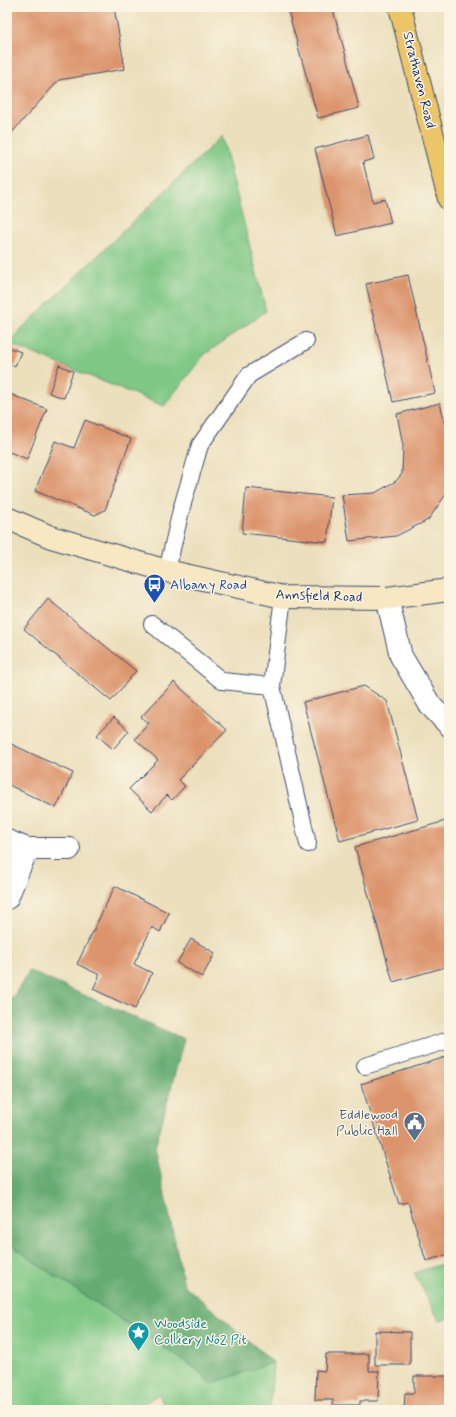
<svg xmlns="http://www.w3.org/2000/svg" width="456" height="1417" viewBox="0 0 456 1417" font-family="Mynerve,sans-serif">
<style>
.green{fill:#7ec784;stroke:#4c7b71}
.forest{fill:#66ac72;stroke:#406e68}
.building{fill:#dc946d}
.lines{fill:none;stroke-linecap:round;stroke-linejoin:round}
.lane-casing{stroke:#3a496c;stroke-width:18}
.street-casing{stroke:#3a496c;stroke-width:24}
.secondary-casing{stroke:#3a496c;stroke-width:24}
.primary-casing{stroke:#3a496c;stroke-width:24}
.lane{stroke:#fff;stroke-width:16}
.street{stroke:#fff;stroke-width:22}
.secondary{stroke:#f7e8c3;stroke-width:22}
.primary{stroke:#ecc569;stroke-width:22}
.labels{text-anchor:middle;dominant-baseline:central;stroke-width:3;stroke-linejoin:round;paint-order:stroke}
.street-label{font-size:14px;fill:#1b2f5e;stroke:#fcf5e5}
.transit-label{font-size:14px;fill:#164399;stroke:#fcf5e5;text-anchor:start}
.service-label{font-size:14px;fill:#4e5e75;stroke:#fcf5e5;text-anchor:end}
.culture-label{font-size:14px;fill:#0d838f;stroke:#fcf5e5;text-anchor:start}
</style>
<rect width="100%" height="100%" fill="#fcf5e5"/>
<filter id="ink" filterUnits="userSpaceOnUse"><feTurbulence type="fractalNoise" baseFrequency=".025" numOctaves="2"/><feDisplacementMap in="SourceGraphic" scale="8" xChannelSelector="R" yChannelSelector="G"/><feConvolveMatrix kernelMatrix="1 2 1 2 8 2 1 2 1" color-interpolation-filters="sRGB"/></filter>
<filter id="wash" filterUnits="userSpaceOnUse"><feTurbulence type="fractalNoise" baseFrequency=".012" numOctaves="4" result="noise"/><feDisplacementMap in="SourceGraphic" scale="16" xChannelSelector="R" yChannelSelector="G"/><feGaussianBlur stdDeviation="0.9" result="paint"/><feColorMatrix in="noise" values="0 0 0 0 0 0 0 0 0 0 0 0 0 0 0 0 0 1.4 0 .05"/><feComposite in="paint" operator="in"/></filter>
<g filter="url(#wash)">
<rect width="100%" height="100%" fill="#ebdfbc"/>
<path class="green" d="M 222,136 L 266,311 L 204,355 L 164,406 L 7,343 Z
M 7,1241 L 34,1262 L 198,1370 L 210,1384 L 273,1362 L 270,1410 L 165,1410 L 159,1394 L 132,1410 L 7,1410 Z
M 449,1262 L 449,1318 L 439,1320 L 414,1273 Z"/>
<path class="forest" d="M 29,971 L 184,1039 L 155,1148 L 184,1285 L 273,1362 L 210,1384 L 198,1370 L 34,1262 L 7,1241 L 7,995 L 13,998 Z"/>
<g id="blocks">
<path class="building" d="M 12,7 L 114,7 L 125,69 L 59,80 L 7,138 L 7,13 Z
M 287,7 L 332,7 L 344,49 L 359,108 L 318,118 Z
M 368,135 L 374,159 L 363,162 L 373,202 L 385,199 L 391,223 L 337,236 L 315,149 Z
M 408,275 L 435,393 L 393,402 L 366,284 Z
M 7,347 L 21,352 L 15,366 L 7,363 Z
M 59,365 L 73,371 L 64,398 L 49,393 Z
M 7,393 L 47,409 L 27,459 L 7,451 Z
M 440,403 L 449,440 L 449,490 L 428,520 L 396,536 L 349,541 L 342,495 L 375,493 L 396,481 L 402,474 L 403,446 L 397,414 Z
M 85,420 L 131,439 L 105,510 L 95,515 L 35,491 L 55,441 L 74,448 Z
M 246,488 L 332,497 L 327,542 L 242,533 Z
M 48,599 L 136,671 L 111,701 L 24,629 Z
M 174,682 L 227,730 L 178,780 L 185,786 L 172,800 L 167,795 L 152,811 L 129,789 L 158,760 L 135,739 L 149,723 L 141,717 Z
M 364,686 L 387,701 L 418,820 L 340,841 L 303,702 Z
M 114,717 L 129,731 L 113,749 L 97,735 Z
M 7,742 L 73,773 L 56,808 L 7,784 Z
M 449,820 L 449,966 L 393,982 L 355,847 Z
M 115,886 L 169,913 L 160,932 L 152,927 L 134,964 L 152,973 L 135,1009 L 93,989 L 100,975 L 77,964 Z
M 191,939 L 215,953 L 202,977 L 177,963 Z
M 449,1056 L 449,1254 L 426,1261 L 408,1202 L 399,1204 L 361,1084 Z
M 375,1331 L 410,1332 L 410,1365 L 375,1365 Z
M 326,1354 L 369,1354 L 369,1371 L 379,1371 L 378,1401 L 360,1401 L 360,1405 L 333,1405 L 333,1400 L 315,1400 L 316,1370 L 325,1371 Z
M 414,1376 L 449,1376 L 449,1410 L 404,1410 L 405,1393 L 414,1393 Z"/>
</g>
</g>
<g filter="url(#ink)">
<use href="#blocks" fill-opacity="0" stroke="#3a496c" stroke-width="1"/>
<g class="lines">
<defs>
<path id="lane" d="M 167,571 L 181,510 L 200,445 L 249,375 L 306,341
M 152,624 L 222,681 L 272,686 L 283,597
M 272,686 L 308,844
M 365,1066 L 449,1040"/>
<path id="street" d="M 387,598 L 401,656 L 430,705 L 449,725
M 7,841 L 27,849 L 69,849
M 7,898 L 27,849"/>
<path id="secondary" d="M 7,518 L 51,537 L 167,571 L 283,597 L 387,598 L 449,590"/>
<path id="primary" d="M 400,7 L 449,199"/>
</defs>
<use href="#lane" class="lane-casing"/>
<use href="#street" class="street-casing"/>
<use href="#secondary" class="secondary-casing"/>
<use href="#primary" class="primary-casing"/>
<use href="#lane" class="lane"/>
<use href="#street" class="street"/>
<use href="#secondary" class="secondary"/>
<use href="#primary" class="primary"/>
</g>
</g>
<defs>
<symbol id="bus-pin" viewBox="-11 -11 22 30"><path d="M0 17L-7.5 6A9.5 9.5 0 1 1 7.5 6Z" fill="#1a4fb4" stroke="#fcf5e5"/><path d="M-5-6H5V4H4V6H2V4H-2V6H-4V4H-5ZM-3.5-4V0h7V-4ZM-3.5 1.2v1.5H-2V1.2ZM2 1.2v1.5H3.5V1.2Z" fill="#fff"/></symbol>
<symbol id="civic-pin" viewBox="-11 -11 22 30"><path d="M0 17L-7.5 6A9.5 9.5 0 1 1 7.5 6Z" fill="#5c6f8a" stroke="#fcf5e5"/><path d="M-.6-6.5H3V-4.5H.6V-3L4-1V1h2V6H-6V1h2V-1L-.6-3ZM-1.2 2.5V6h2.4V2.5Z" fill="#fff"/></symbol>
<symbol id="sight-pin" viewBox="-11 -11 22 30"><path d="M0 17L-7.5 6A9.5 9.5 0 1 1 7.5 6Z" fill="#0f9aa8" stroke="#fcf5e5"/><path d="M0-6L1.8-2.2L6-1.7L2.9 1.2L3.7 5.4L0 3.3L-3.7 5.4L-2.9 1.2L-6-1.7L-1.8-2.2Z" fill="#fff"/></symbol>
</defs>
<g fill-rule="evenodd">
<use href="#bus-pin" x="142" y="572" width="25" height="34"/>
<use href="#civic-pin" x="402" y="1110" width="25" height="34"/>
<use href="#sight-pin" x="126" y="1320" width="25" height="34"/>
</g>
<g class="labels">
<g class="street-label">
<text transform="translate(419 80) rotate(76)">Strathaven Road</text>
<text transform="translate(319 596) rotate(2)">Annsfield Road</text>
</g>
<g class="transit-label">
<text x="170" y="585">Albany Road</text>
</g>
<g class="service-label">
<text x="398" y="1115">Eddlewood<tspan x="398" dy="16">Public Hall</tspan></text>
</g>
<g class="culture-label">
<text x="154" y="1324">Woodside<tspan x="154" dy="16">Colliery No2 Pit</tspan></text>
</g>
</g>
<rect width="456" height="1417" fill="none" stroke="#fcf5e5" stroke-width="24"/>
</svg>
